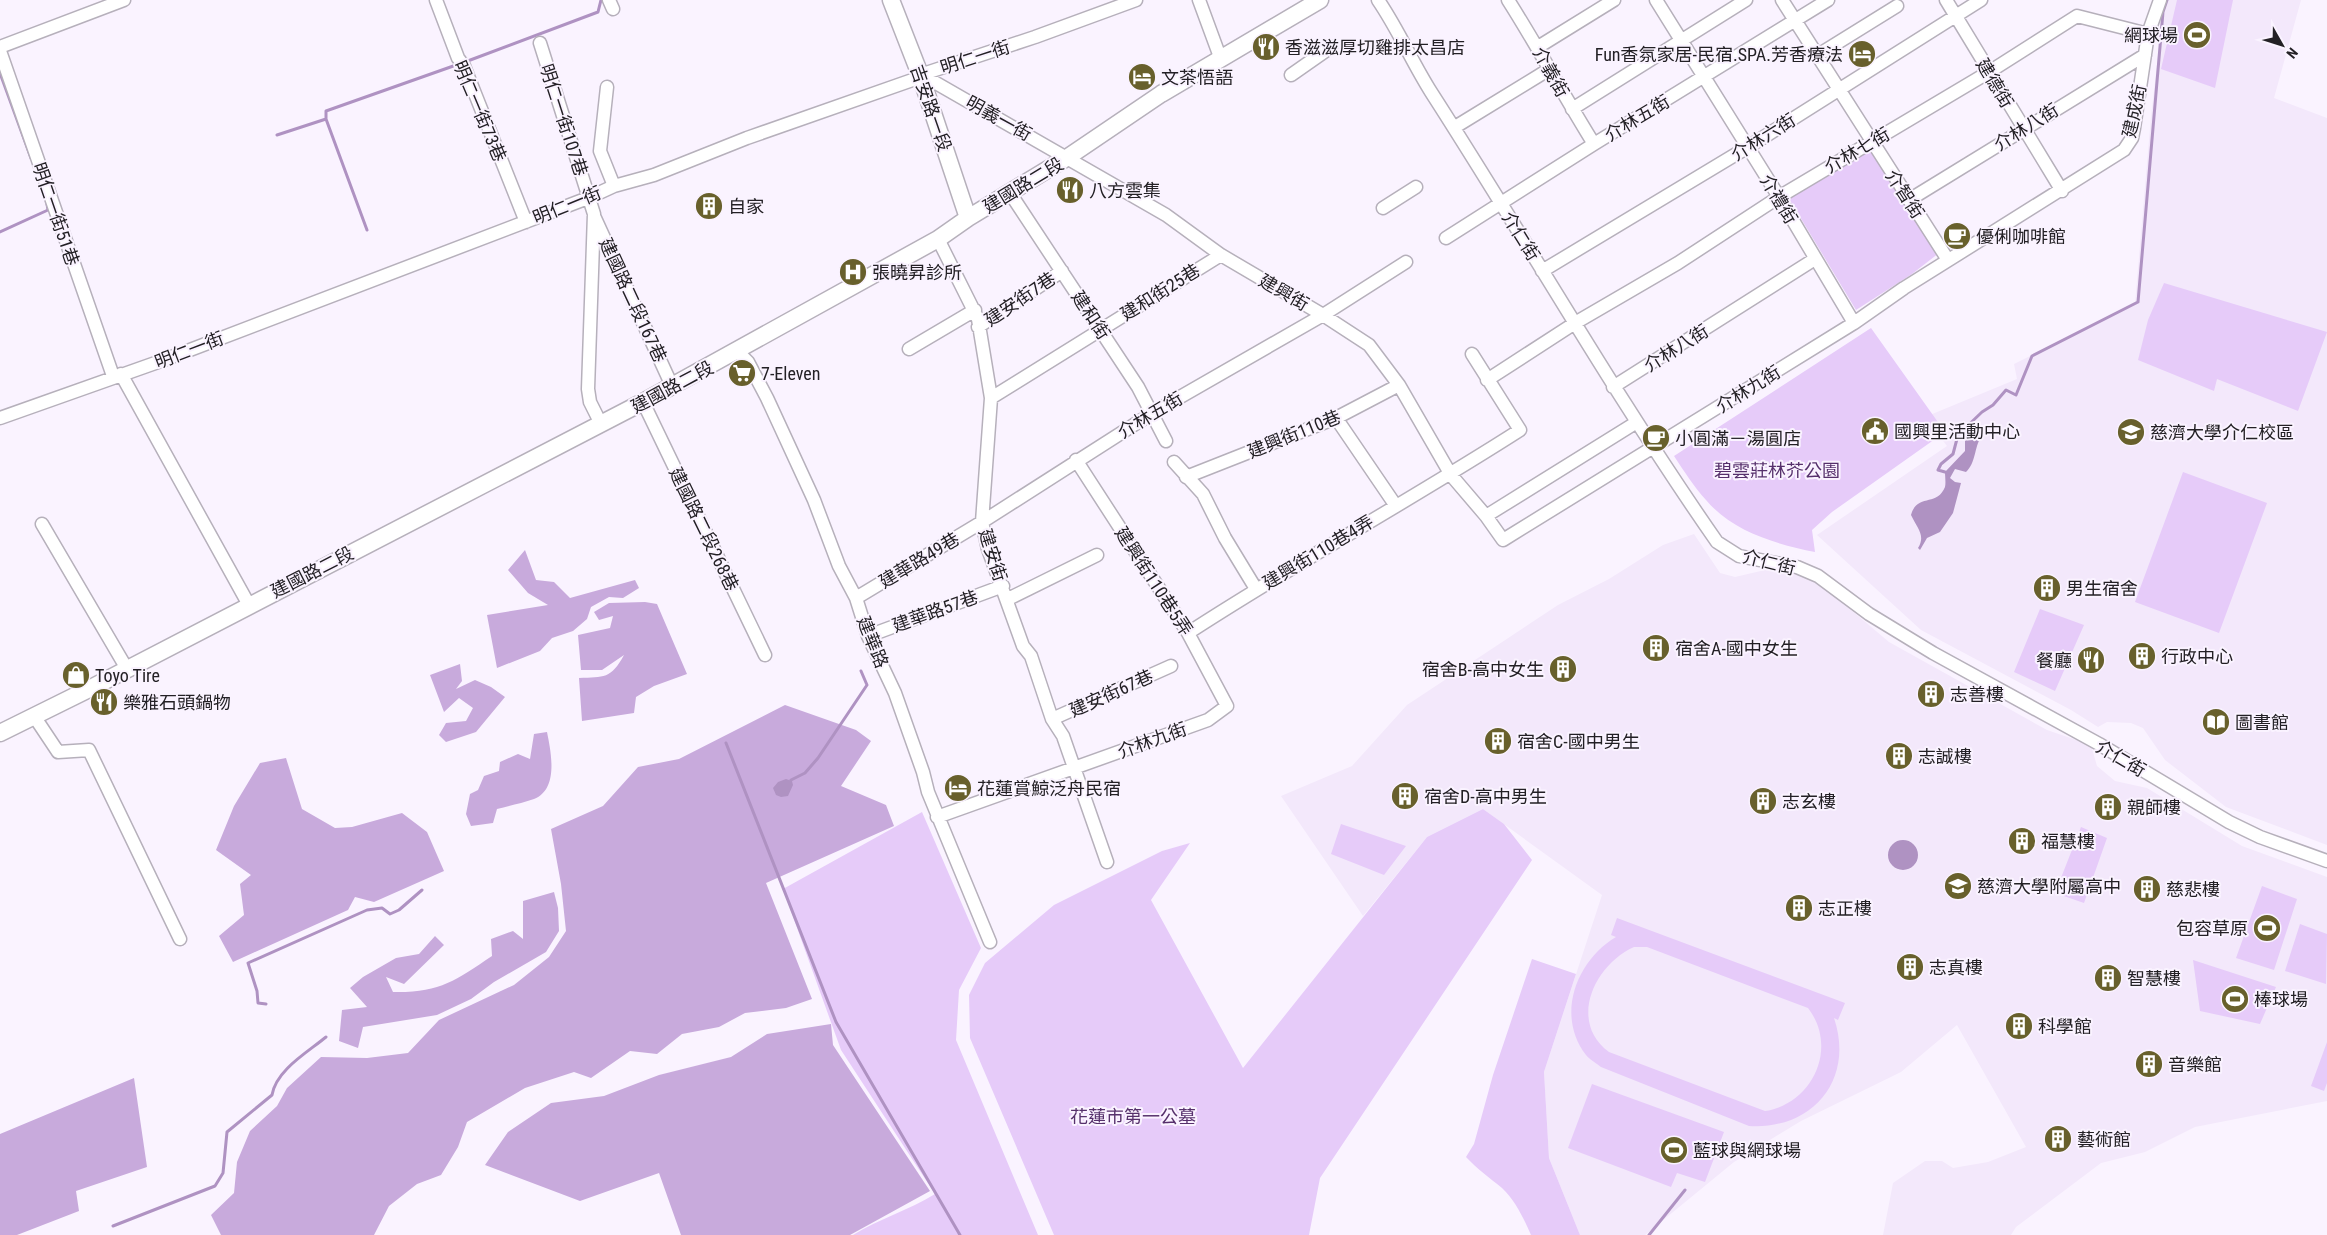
<svg xmlns="http://www.w3.org/2000/svg" width="2327" height="1235" viewBox="0 0 2327 1235" font-family="'Roboto Condensed','Noto Sans TC',sans-serif">
<style>
.built{fill:#f3e8fb}
.green{fill:#e6cbf9;fill-rule:evenodd}
.forest{fill:#c8aadc}
.water{fill:#af92c2}
.lines{fill:none;stroke-linecap:round;stroke-linejoin:round}
.stream{stroke:#af92c2;stroke-width:3}
.minor-casing{stroke:#b6b0bb;stroke-width:15}
.tertiary-casing{stroke:#b6b0bb;stroke-width:19}
.minor{stroke:#fff;stroke-width:12}
.tertiary{stroke:#fff;stroke-width:16}
.labels{text-anchor:middle;dominant-baseline:central;stroke-width:4;stroke-linejoin:round;paint-order:stroke}
.poi-label{font-size:18px;fill:#232025;stroke:#faf3ff;text-anchor:start}
.street-label{font-size:18px;fill:#232025;stroke:#faf3ff}
.park-label{font-size:18px;fill:#56306c;stroke:#faf3ff}
</style>
<rect width="100%" height="100%" fill="#faf3ff"/>
<path class="built" d="M 2168,0 L 2301,0 L 2274,98 L 2327,118 L 2327,845 L 2226,807 L 2165,760 L 2143,728 L 2131,723 L 2107,722 L 2098,727 L 2071,710 L 1921,630 L 1817,535 L 1947,446 L 1925,417 L 2017,379 L 2014,364 L 2135,304 L 2151,117 L 2161,29 Z
M 1694,534 L 1720,573 L 1735,577 L 1765,570 L 1796,572 L 1825,588 L 1889,642 L 2047,730 L 2091,745 L 2097,766 L 2115,781 L 2147,788 L 2242,846 L 2327,877 L 2327,1101 L 2195,1127 L 2145,1152 L 2101,1163 L 2016,1227 L 2011,1235 L 1883,1235 L 1893,1183 L 1925,1161 L 1942,1161 L 1953,1168 L 1988,1162 L 2026,1147 L 1957,1025 L 1901,1072 L 1801,1121 L 1734,1162 L 1645,1235 L 1580,1235 L 1549,1158 L 1544,1072 L 1602,895 L 1483,809 L 1427,837 L 1363,916 L 1281,796 L 1352,766 L 1407,705 L 1558,605 L 1609,579 L 1663,545 Z"/>
<path class="green" d="M 2177,0 L 2233,0 L 2215,88 L 2161,69 Z
M 1870,147 L 1939,253 L 1912,274 L 1856,310 L 1788,197 Z
M 2164,283 L 2327,332 L 2298,411 L 2217,379 L 2214,391 L 2138,360 L 2148,320 Z
M 1871,328 L 1945,432 L 1832,512 L 1812,530 L 1815,552 C 1776,544 1733,532 1706,500 C 1694,487 1684,471 1674,456 Z
M 2183,472 L 2267,503 L 2219,633 L 2135,602 Z
M 2040,609 L 2084,625 L 2055,691 L 2014,672 Z
M 1483,809 L 1504,824 L 1532,860 L 1320,1178 L 1309,1235 L 1054,1235 L 970,1038 L 969,995 L 985,963 L 1054,905 L 1162,851 L 1190,843 L 1151,900 L 1243,1068 L 1427,837 Z
M 922,812 L 981,948 L 959,990 L 956,1040 L 1038,1235 L 853,1235 C 879,1219 909,1210 935,1194 L 841,1050 L 783,889 Z
M 1341,824 L 1406,846 L 1384,875 L 1331,854 Z
M 2081,827 L 2107,838 L 2084,903 L 2055,893 Z
M 2262,886 L 2297,899 L 2274,970 L 2236,958 Z
M 1617,918 L 1845,1003 L 1838,1020 L 1834,1018 C 1855,1080 1812,1130 1749,1126 L 1601,1067 C 1596,1063 1589,1059 1586,1055 C 1555,1015 1577,960 1616,937 L 1611,935 ZM 1634,947 L 1647,947 L 1808,1008 C 1839,1048 1812,1104 1765,1111 L 1609,1052 C 1568,1022 1594,965 1634,947 Z
M 2300,924 L 2327,934 L 2326,984 L 2285,971 Z
M 1532,959 L 1576,974 L 1544,1072 L 1549,1158 L 1580,1235 L 1531,1235 C 1524,1219 1515,1200 1502,1188 C 1490,1178 1477,1169 1466,1157 L 1474,1144 L 1493,1075 Z
M 2193,960 L 2276,987 L 2260,1024 L 2200,1011 Z
M 2327,1042 L 2327,1083 L 2324,1091 L 2311,1086 Z
M 1592,1084 L 1724,1132 L 1705,1182 L 1677,1173 L 1671,1187 L 1568,1148 Z"/>
<path class="forest" d="M 525,550 L 536,580 L 554,582 L 570,598 L 635,580 L 639,588 L 623,598 L 609,597 L 591,607 L 587,619 L 573,631 L 552,638 L 540,651 L 497,668 L 487,615 L 548,605 L 528,593 L 508,570 Z
M 645,602 L 657,604 L 687,674 L 654,686 L 636,697 L 634,713 L 582,721 L 579,678 C 604,677 611,679 624,655 L 602,670 L 581,670 L 578,635 L 610,628 L 613,616 L 599,620 L 594,612 L 609,603 Z
M 460,664 L 462,681 L 456,689 L 475,680 L 491,687 L 505,697 L 476,732 L 446,742 L 439,735 L 446,723 L 466,721 L 473,708 L 459,698 L 444,712 L 430,675 Z
M 785,705 L 856,730 L 871,741 L 841,786 L 886,805 L 894,826 L 766,883 L 812,999 L 786,1008 L 745,1013 L 719,1027 L 682,1034 L 657,1054 L 630,1051 L 591,1078 L 574,1072 L 525,1088 L 467,1122 L 458,1147 L 441,1175 L 417,1184 L 389,1206 L 374,1235 L 221,1235 L 211,1215 L 234,1193 L 237,1162 L 250,1131 L 277,1106 L 287,1088 L 321,1057 L 367,1058 L 408,1053 L 439,1020 L 514,985 L 549,957 L 566,931 L 561,884 L 551,829 L 603,806 L 638,767 L 679,759 Z
M 547,732 C 551,752 559,789 534,799 C 522,803 509,806 497,809 L 493,823 L 471,826 L 466,814 L 470,794 L 478,790 L 484,776 L 499,771 L 500,762 L 518,754 L 530,759 L 534,734 Z
M 286,758 L 302,809 L 335,828 L 352,827 L 402,813 L 427,832 L 444,871 L 374,902 L 355,897 L 348,910 L 233,962 L 219,936 L 244,915 L 240,884 L 251,875 L 216,850 L 234,806 L 260,763 Z
M 554,892 L 558,908 L 559,931 L 546,952 L 494,982 L 471,999 L 437,1015 L 363,1027 L 358,1048 L 339,1041 L 342,1010 L 367,1007 L 350,988 L 363,977 L 396,958 L 419,954 L 435,936 L 444,945 L 404,984 L 386,977 L 393,992 C 439,993 455,981 492,956 L 491,939 L 513,931 L 523,939 L 523,901 Z
M 831,1024 L 833,1045 L 930,1191 L 850,1235 L 681,1235 L 659,1173 L 580,1201 L 485,1165 L 508,1132 L 551,1103 L 604,1096 L 659,1075 L 731,1057 L 767,1034 Z
M 134,1078 L 147,1167 L 76,1191 L 79,1211 L 17,1235 L 0,1235 L 0,1134 Z"/>
<path class="water" d="M 1972,430 L 1978,430 L 1981,437 C 1974,448 1976,463 1966,472 L 1955,469 L 1950,478 L 1955,482 L 1961,483 L 1953,513 L 1940,532 L 1927,538 L 1920,550 L 1918,548 C 1926,535 1917,528 1911,515 C 1917,493 1937,507 1945,487 C 1946,483 1945,476 1945,472 L 1965,451 L 1965,441 Z
M 786,779 L 792,781 L 793,785 L 788,796 L 781,797 L 776,795 L 773,788 L 778,782 Z
M1888 855a15 15 0 1 1 30 0a15 15 0 1 1-30 0Z"/>
<g class="lines">
<path class="stream" d="M 465,62 L 598,12 L 601,0
M 0,73 L 31,158
M 326,119 L 367,230
M 277,135 L 326,119 L 326,111 L 459,64
M 0,232 L 48,210 L 47,204
M 1945,472 L 1938,470 L 1941,464 L 1953,454 L 1958,435 L 1982,412 L 1993,405 L 2006,390 L 2016,395 L 2032,356 L 2138,302 L 2163,12 L 2167,0
M 726,743 L 836,1022 L 960,1235
M 791,780 L 805,773 L 818,758 L 867,685 L 861,671
M 266,1004 L 258,1003 L 257,991 L 248,963 L 367,910 L 382,908 L 390,914 L 399,910 L 422,890
M 113,1226 L 215,1186 L 223,1173 L 227,1132 L 272,1095 C 276,1070 308,1052 326,1037
M 1649,1235 L 1685,1190"/>
<defs>
<path id="minor" d="M 436,0 L 458,58 L 464,66 L 526,222
M 609,0 L 613,9
M 1199,0 L 1220,57
M 1378,0 C 1398,29 1412,62 1431,92 C 1527,241 1615,396 1717,542 L 1739,556 L 1797,567 L 1818,576 L 1869,614 L 1933,653 L 2099,744 L 2229,822 L 2260,837 L 2327,861
M 1508,0 C 1538,47 1564,96 1594,144
M 1656,0 L 1779,197 L 1854,323
M 1782,0 L 1948,260
M 1946,0 L 2062,191
M 540,43 L 594,214 L 588,389 L 590,402 L 601,424
M 0,47 L 124,0
M 1538,47 L 1614,0
M 0,51 L 113,376
M 1818,55 L 1897,6
M 1291,75 L 1331,47
M 929,79 L 1166,215 L 1221,255 L 1323,315 L 1369,345 L 1399,385 L 1451,475 L 1486,516 L 1503,540 L 1854,323 L 1904,288 L 2124,150 L 2132,138 L 2134,128 L 2148,34 L 2160,0
M 607,87 L 600,151 L 614,186
M 1572,109 L 1746,0
M 1455,127 L 1548,70
M 1010,193 L 1138,387 L 1166,441
M 1909,200 L 2145,55
M 1383,208 L 1416,187
M 594,216 L 672,386
M 1446,238 L 1594,144 L 1828,0
M 938,239 L 978,319 L 991,398 L 982,522 L 988,549 L 1023,646 L 1031,656 L 1052,719 L 1063,736 L 1107,862
M 1542,271 L 1748,147 L 1981,0
M 978,327 L 1062,271
M 909,349 L 975,310
M 737,351 L 748,362 L 767,398 L 814,500 L 839,566 L 856,598 L 868,636 L 895,693 L 923,772 L 928,792 L 990,942
M 121,374 L 249,605
M 1487,380 L 1575,323 L 1678,263 L 1779,197 L 1989,72 L 2077,16 L 2148,34
M 1613,387 L 1815,259
M 991,398 L 1221,255
M 643,402 L 765,655
M 0,418 L 161,361 L 588,198 L 614,186 L 654,175 L 747,138 L 921,77 L 926,73 L 1035,37 L 1136,0
M 1336,418 L 1396,506
M 1174,462 L 1203,494 L 1225,538 L 1256,589
M 1186,477 L 1336,418 L 1399,385
M 1486,516 L 1637,422
M 42,524 L 127,669
M 856,598 L 982,522 L 1154,412 L 1323,315 L 1406,262
M 1008,599 L 1097,555
M 1188,633 C 1297,562 1411,500 1520,430 L 1472,354
M 868,636 L 1003,586
M 34,716 L 58,752 L 89,750 L 180,939
M 1052,719 L 1171,666
M 937,817 L 1208,720 L 1227,706 L 1188,633 L 1076,460"/>
<path id="tertiary" d="M 891,0 L 921,77 L 968,218
M 0,733 L 91,688 L 643,402 L 938,239 L 968,218 L 1068,157 L 1161,94 L 1320,0"/>
</defs>
<use href="#minor" class="minor-casing"/>
<use href="#tertiary" class="tertiary-casing"/>
<use href="#minor" class="minor"/>
<use href="#tertiary" class="tertiary"/>
</g>
<defs>
<symbol id="stadium-disc" viewBox="-11 -11 22 22"><circle r="9.5" fill="#68602c" stroke="#faf3ff"/><path d="M0-5a6.5 5 0 1 0 0 10a6.5 5 0 1 0 0-10ZM-3.5-1.8h7v3.6h-7Z" fill="#fff"/></symbol>
<symbol id="restaurant-disc" viewBox="-11 -11 22 22"><circle r="9.5" fill="#68602c" stroke="#faf3ff"/><path d="M-5-6h1v4h1v-4h1v4h1v-4h1v5L-1.5 .5V6h-2V.5L-5-1ZM5-6V6H3V1.5H1.5Q1.5-4 5-6Z" fill="#fff"/></symbol>
<symbol id="hotel-disc" viewBox="-11 -11 22 22"><circle r="9.5" fill="#68602c" stroke="#faf3ff"/><path d="M-6-4.5h1.5V1H6V5H4.5V3h-9V5H-6ZM-4 0a1.8 1.8 0 1 1 3.6 0ZM.5 0V-2.5h3Q6-2.5 6 0Z" fill="#fff"/></symbol>
<symbol id="building-disc" viewBox="-11 -11 22 22"><circle r="9.5" fill="#68602c" stroke="#faf3ff"/><path d="M-4-6H4V6H1V3H-1V6H-4ZM-2.5-4.3h1.7v1.8h-1.7ZM.8-4.3h1.7v1.8H.8ZM-2.5-1h1.7V.8h-1.7ZM.8-1h1.7V.8H.8Z" fill="#fff"/></symbol>
<symbol id="cafe-disc" viewBox="-11 -11 22 22"><circle r="9.5" fill="#68602c" stroke="#faf3ff"/><path d="M-5.5-4.5H6V0H3Q3 3.5 0 3.5H-2.5Q-5.5 3.5-5.5 0ZM3-3.2v2h1.7v-2ZM-6 4.5H4V6H-6Z" fill="#fff"/></symbol>
<symbol id="hospital-disc" viewBox="-11 -11 22 22"><circle r="9.5" fill="#68602c" stroke="#faf3ff"/><path d="M-5-5h3v3.5h4V-5h3V5h-3V1.5h-4V5h-3Z" fill="#fff"/></symbol>
<symbol id="supermarket-disc" viewBox="-11 -11 22 22"><circle r="9.5" fill="#68602c" stroke="#faf3ff"/><path d="M-6-5.5h2.5l.6 2H6L4.5 2H-2.5L-4.4-4H-6ZM-1.5 3.2a1.3 1.3 0 1 0 .1 0ZM3 3.2a1.3 1.3 0 1 0 .1 0Z" fill="#fff"/></symbol>
<symbol id="civic-disc" viewBox="-11 -11 22 22"><circle r="9.5" fill="#68602c" stroke="#faf3ff"/><path d="M-.6-6.5H3V-4.5H.6V-3L4-1V1h2V6H-6V1h2V-1L-.6-3ZM-1.2 2.5V6h2.4V2.5Z" fill="#fff"/></symbol>
<symbol id="university-disc" viewBox="-11 -11 22 22"><circle r="9.5" fill="#68602c" stroke="#faf3ff"/><path d="M0-5L7-2L0 1L-7-2ZM-4 1L0 2.5L4 1V4Q0 6-4 4Z" fill="#fff"/></symbol>
<symbol id="shop-disc" viewBox="-11 -11 22 22"><circle r="9.5" fill="#68602c" stroke="#faf3ff"/><path d="M-5-2.5h2.3a2.7 3.5 0 0 1 5.4 0H5L5.5 6h-11ZM-1.5-2.5h3a1.5 2.3 0 0 0-3 0Z" fill="#fff"/></symbol>
<symbol id="library-disc" viewBox="-11 -11 22 22"><circle r="9.5" fill="#68602c" stroke="#faf3ff"/><path d="M-6-4Q-3-5.5-.7-3.5V5Q-3 3-6 4ZM6-4Q3-5.5 .7-3.5V5Q3 3 6 4Z" fill="#fff"/></symbol>
<symbol id="school-disc" viewBox="-11 -11 22 22"><circle r="9.5" fill="#68602c" stroke="#faf3ff"/><path d="M0-5L7-2L0 1L-7-2ZM-4 1L0 2.5L4 1V4Q0 6-4 4Z" fill="#fff"/></symbol>
</defs>
<g fill-rule="evenodd">
<use href="#stadium-disc" x="2181" y="19" width="32" height="32"/>
<use href="#restaurant-disc" x="1250" y="31" width="32" height="32"/>
<use href="#hotel-disc" x="1846" y="38" width="32" height="32"/>
<use href="#hotel-disc" x="1126" y="61" width="32" height="32"/>
<use href="#restaurant-disc" x="1054" y="174" width="32" height="32"/>
<use href="#building-disc" x="693" y="190" width="32" height="32"/>
<use href="#cafe-disc" x="1941" y="220" width="32" height="32"/>
<use href="#hospital-disc" x="837" y="256" width="32" height="32"/>
<use href="#supermarket-disc" x="726" y="357" width="32" height="32"/>
<use href="#civic-disc" x="1859" y="415" width="32" height="32"/>
<use href="#university-disc" x="2115" y="416" width="32" height="32"/>
<use href="#cafe-disc" x="1640" y="422" width="32" height="32"/>
<use href="#building-disc" x="2031" y="572" width="32" height="32"/>
<use href="#building-disc" x="1640" y="632" width="32" height="32"/>
<use href="#building-disc" x="2126" y="640" width="32" height="32"/>
<use href="#restaurant-disc" x="2075" y="644" width="32" height="32"/>
<use href="#building-disc" x="1547" y="653" width="32" height="32"/>
<use href="#shop-disc" x="60" y="659" width="32" height="32"/>
<use href="#building-disc" x="1915" y="678" width="32" height="32"/>
<use href="#restaurant-disc" x="88" y="686" width="32" height="32"/>
<use href="#library-disc" x="2200" y="706" width="32" height="32"/>
<use href="#building-disc" x="1482" y="725" width="32" height="32"/>
<use href="#building-disc" x="1883" y="740" width="32" height="32"/>
<use href="#hotel-disc" x="942" y="772" width="32" height="32"/>
<use href="#building-disc" x="1389" y="780" width="32" height="32"/>
<use href="#building-disc" x="1747" y="785" width="32" height="32"/>
<use href="#building-disc" x="2092" y="791" width="32" height="32"/>
<use href="#building-disc" x="2006" y="825" width="32" height="32"/>
<use href="#school-disc" x="1942" y="870" width="32" height="32"/>
<use href="#building-disc" x="2131" y="873" width="32" height="32"/>
<use href="#building-disc" x="1783" y="892" width="32" height="32"/>
<use href="#stadium-disc" x="2251" y="912" width="32" height="32"/>
<use href="#building-disc" x="1894" y="951" width="32" height="32"/>
<use href="#building-disc" x="2092" y="962" width="32" height="32"/>
<use href="#stadium-disc" x="2219" y="983" width="32" height="32"/>
<use href="#building-disc" x="2003" y="1010" width="32" height="32"/>
<use href="#building-disc" x="2133" y="1048" width="32" height="32"/>
<use href="#building-disc" x="2042" y="1123" width="32" height="32"/>
<use href="#stadium-disc" x="1658" y="1134" width="32" height="32"/>
</g>
<g class="labels">
<g class="poi-label">
<text x="2178" y="35" text-anchor="end">網球場</text>
<text x="1285" y="47">香滋滋厚切雞排太昌店</text>
<text x="1843" y="54" text-anchor="end">Fun香氛家居-民宿.SPA.芳香療法</text>
<text x="1161" y="77">文茶悟語</text>
<text x="1089" y="190">八方雲集</text>
<text x="728" y="206">自家</text>
<text x="1976" y="236">優俐咖啡館</text>
<text x="872" y="272">張曉昇診所</text>
<text x="761" y="373">7-Eleven</text>
<text x="1894" y="431">國興里活動中心</text>
<text x="2150" y="432">慈濟大學介仁校區</text>
<text x="1675" y="438">小圓滿－湯圓店</text>
<text x="2066" y="588">男生宿舍</text>
<text x="1675" y="648">宿舍A-國中女生</text>
<text x="2161" y="656">行政中心</text>
<text x="2072" y="660" text-anchor="end">餐廳</text>
<text x="1544" y="669" text-anchor="end">宿舍B-高中女生</text>
<text x="95" y="675">Toyo Tire</text>
<text x="1950" y="694">志善樓</text>
<text x="123" y="702">樂雅石頭鍋物</text>
<text x="2235" y="722">圖書館</text>
<text x="1517" y="741">宿舍C-國中男生</text>
<text x="1918" y="756">志誠樓</text>
<text x="977" y="788">花蓮賞鯨泛舟民宿</text>
<text x="1424" y="796">宿舍D-高中男生</text>
<text x="1782" y="801">志玄樓</text>
<text x="2127" y="807">親師樓</text>
<text x="2041" y="841">福慧樓</text>
<text x="1977" y="886">慈濟大學附屬高中</text>
<text x="2166" y="889">慈悲樓</text>
<text x="1818" y="908">志正樓</text>
<text x="2248" y="928" text-anchor="end">包容草原</text>
<text x="1929" y="967">志真樓</text>
<text x="2127" y="978">智慧樓</text>
<text x="2254" y="999">棒球場</text>
<text x="2038" y="1026">科學館</text>
<text x="2168" y="1064">音樂館</text>
<text x="2077" y="1139">藝術館</text>
<text x="1693" y="1150">藍球與網球場</text>
</g>
<g class="street-label">
<text transform="translate(975 57) rotate(-18)">明仁一街</text>
<text transform="translate(1551 72) rotate(61)">介義街</text>
<text transform="translate(1995 83) rotate(59)">建德街</text>
<text transform="translate(931 108) rotate(71)">吉安路一段</text>
<text transform="translate(480 111) rotate(67)">明仁一街73巷</text>
<text transform="translate(2134 111) rotate(-78)">建成街</text>
<text transform="translate(999 118) rotate(29)">明義一街</text>
<text transform="translate(1637 118) rotate(-31)">介林五街</text>
<text transform="translate(564 120) rotate(72)">明仁一街107巷</text>
<text transform="translate(2026 127) rotate(-32)">介林八街</text>
<text transform="translate(1763 137) rotate(-32)">介林六街</text>
<text transform="translate(1857 150) rotate(-30)">介林七街</text>
<text transform="translate(1023 185) rotate(-31)">建國路二段</text>
<text transform="translate(1905 194) rotate(57)">介智街</text>
<text transform="translate(1779 199) rotate(59)">介禮街</text>
<text transform="translate(567 205) rotate(-22)">明仁一街</text>
<text transform="translate(56 214) rotate(71)">明仁一街51巷</text>
<text transform="translate(1521 236) rotate(58)">介仁街</text>
<text transform="translate(1160 292) rotate(-32)">建和街25巷</text>
<text transform="translate(1284 292) rotate(30)">建興街</text>
<text transform="translate(1020 299) rotate(-34)">建安街7巷</text>
<text transform="translate(633 300) rotate(65)">建國路二段167巷</text>
<text transform="translate(1091 315) rotate(57)">建和街</text>
<text transform="translate(1676 348) rotate(-32)">介林八街</text>
<text transform="translate(189 350) rotate(-21)">明仁一街</text>
<text transform="translate(672 387) rotate(-28)">建國路二段</text>
<text transform="translate(1748 389) rotate(-32)">介林九街</text>
<text transform="translate(1150 415) rotate(-31)">介林五街</text>
<text transform="translate(1294 434) rotate(-22)">建興街110巷</text>
<text transform="translate(704 529) rotate(64)">建國路二段268巷</text>
<text transform="translate(1318 552) rotate(-31)">建興街110巷4弄</text>
<text transform="translate(993 555) rotate(72)">建安街</text>
<text transform="translate(919 560) rotate(-31)">建華路49巷</text>
<text transform="translate(1769 562) rotate(14)">介仁街</text>
<text transform="translate(312 572) rotate(-27)">建國路二段</text>
<text transform="translate(1154 581) rotate(57)">建興街110巷5弄</text>
<text transform="translate(935 611) rotate(-20)">建華路57巷</text>
<text transform="translate(873 642) rotate(68)">建華路</text>
<text transform="translate(1111 693) rotate(-24)">建安街67巷</text>
<text transform="translate(1152 740) rotate(-20)">介林九街</text>
<text transform="translate(2121 758) rotate(30)">介仁街</text>
</g>
<g class="park-label">
<text x="1777" y="470">碧雲莊林芥公園</text>
<text x="1133" y="1116">花蓮市第一公墓</text>
</g>
</g>
<g transform="translate(2282 45) rotate(129)" stroke="#faf3ff" stroke-width="4" paint-order="stroke">
<path d="M0-4L9 19L0 12L-9 19Z" fill="#232025"/>
<text y="-8" font-size="14" font-weight="bold" text-anchor="middle" fill="#232025">N</text>
</g>
</svg>
